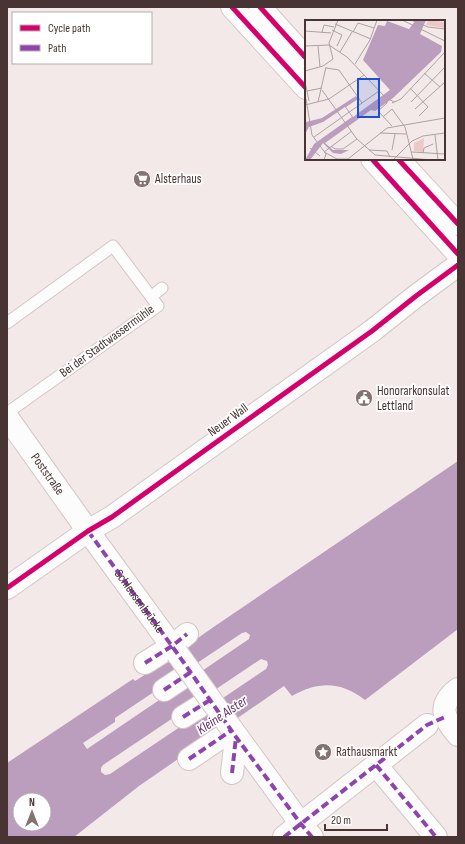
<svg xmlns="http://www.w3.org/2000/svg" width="465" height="844" viewBox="0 0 465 844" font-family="'Sofia Sans Condensed',sans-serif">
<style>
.water{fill:#bb9dbd;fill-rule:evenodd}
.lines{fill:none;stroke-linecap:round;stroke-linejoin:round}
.lane-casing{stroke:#d3c6c5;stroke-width:13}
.street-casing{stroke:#d3c6c5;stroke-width:24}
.lane{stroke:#fdfcfc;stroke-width:11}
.street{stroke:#fdfcfc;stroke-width:22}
.street-bridge-casing{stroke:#d3c6c5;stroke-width:24;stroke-linecap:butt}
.street-bridge{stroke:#fdfcfc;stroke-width:22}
.quiet{stroke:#8e44ad;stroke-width:4;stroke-dasharray:8 4;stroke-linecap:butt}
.cycleway-casing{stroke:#fff;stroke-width:8}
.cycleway{stroke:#d6006c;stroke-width:5}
.labels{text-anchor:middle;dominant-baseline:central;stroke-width:3.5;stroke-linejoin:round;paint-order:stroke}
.poi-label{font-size:13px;fill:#473433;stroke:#fff;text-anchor:start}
.street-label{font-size:13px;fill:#473433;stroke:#fff}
.water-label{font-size:14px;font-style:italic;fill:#62306a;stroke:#fff}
.inset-river{fill:none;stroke:#bb9dbd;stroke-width:2}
.inset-road{fill:none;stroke:#afa1a0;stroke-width:1}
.view{fill:#1d4ed8;fill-opacity:0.15;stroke:#1d4ed8;stroke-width:2}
.inset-edge{fill:none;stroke:#473433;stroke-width:2}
</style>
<rect width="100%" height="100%" fill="#f4e9e9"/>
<path class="water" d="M 458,461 L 458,629 L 365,700 C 341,681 318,681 292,696 L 284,686 L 139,786 L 74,837 L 7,837 L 7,763 L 133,679 L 135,681 L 151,671 L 215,626 ZM 246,632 L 250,635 L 249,639 L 87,749 L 83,743 L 115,722 L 115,718 L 242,633 ZM 261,659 L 267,661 L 268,665 L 266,669 L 110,774 L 105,775 L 101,772 L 101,768 L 103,765 ZM 20,800 L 44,800 L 44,824 L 20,824 Z"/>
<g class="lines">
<defs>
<path id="lane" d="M 152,296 L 162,288
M 7,323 L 113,246 L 158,306 L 7,413"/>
<g id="street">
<path d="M 232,7 L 306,88"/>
<path d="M 260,7 L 306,58"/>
<path d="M 372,159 L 458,254"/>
<path d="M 398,159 L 458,224"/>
<path id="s1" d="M 7,417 L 88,531 L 177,653"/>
<path d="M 7,588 L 88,531 L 112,517 L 243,423 L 372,331 L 416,296 L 458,265"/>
<path d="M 145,663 L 172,646 L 187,634"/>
<path d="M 458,689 C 437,705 443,718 458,735"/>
<path d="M 164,690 L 191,672"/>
<path d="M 183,717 L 210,700"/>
<path d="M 231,728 L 301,824 L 312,837"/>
<path d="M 189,759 L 232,730"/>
<path d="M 376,765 L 436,837"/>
<path d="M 232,773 L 236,737"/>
<path d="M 284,837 L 427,725"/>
</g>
</defs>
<use href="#lane" class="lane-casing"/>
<use href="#street" class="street-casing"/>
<use href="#lane" class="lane"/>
<use href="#street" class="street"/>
<defs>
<path id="street-bridge" d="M 177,653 L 231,728"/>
</defs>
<use href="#street-bridge" class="street-bridge-casing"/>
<use href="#street-bridge" class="street-bridge"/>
<path class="quiet" d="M 88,531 L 177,653 L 236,737 L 301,824 L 312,837
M 145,663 L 172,646 L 187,634
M 164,690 L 191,672
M 183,717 L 210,700
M 189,759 L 232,730
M 376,765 L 436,837
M 232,773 L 236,737
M 284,837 L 427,725 L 445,717"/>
<defs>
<path id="cycleway" d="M 232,7 L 306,88
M 260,7 L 306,58
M 372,159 L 458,254
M 398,159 L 458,224
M 7,588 L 88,531 L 112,517 L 243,423 L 372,331 L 416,296 L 458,265"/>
</defs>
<use href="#cycleway" class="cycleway-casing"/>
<use href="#cycleway" class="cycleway"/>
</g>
<defs>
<symbol id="supermarket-disc" viewBox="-11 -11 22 22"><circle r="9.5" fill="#847373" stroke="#fff"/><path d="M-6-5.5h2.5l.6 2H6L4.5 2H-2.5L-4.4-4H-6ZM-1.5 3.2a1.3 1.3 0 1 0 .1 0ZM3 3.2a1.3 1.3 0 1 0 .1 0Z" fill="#fff"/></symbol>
<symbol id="civic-disc" viewBox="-11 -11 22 22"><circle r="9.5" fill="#847373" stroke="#fff"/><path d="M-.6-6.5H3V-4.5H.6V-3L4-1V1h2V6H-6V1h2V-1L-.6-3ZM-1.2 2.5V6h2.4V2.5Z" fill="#fff"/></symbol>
<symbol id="sight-disc" viewBox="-11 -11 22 22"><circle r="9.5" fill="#847373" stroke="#fff"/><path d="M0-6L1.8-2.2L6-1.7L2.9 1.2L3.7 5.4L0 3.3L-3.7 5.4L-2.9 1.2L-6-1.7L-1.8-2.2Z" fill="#fff"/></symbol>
</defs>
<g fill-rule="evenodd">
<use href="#supermarket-disc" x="132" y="169" width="20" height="20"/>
<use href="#civic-disc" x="354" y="388" width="20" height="20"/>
<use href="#sight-disc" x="313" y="742" width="20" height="20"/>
</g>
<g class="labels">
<g class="poi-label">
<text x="155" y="179">Alsterhaus</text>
<text x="377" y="391">Honorarkonsulat<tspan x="377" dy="15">Lettland</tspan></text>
<text x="336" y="752">Rathausmarkt</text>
</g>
<g class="street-label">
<text transform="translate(107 341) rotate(-36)">Bei der Stadtwassermühle</text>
<text transform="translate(228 420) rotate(-36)">Neuer Wall</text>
<text stroke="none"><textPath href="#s1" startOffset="70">Poststraße</textPath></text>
<text stroke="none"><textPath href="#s1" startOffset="227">Schleusenbrücke</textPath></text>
</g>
<g class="water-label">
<text transform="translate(222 715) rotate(-34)">Kleine Alster</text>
</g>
</g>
<g transform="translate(305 20)">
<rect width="140" height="140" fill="#f4e9e9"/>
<path d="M 123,0 L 140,2 L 140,8 L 121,5 ZM 119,118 L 118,132 L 109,131 L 109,123 Z" fill="#ecc9c7"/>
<path d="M 111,0 L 121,0 L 115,14 L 137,26 L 136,32 L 88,78 L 70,91 L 66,90 L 20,123 L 28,130 L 44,130 L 36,134 L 28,133 L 18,123 L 5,140 L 0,140 L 9,124 L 47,97 L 40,87 L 18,102 L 4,107 L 0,114 L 1,102 L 17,98 L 51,76 L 53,79 L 41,87 L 48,97 L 85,70 L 58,40 L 73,5 L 80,6 L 82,1 L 104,9 Z" fill="#bb9dbd"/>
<path class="inset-river" d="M 82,57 L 92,48 L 110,9M 77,61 L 93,50 L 111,9"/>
<path class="inset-road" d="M 97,0 L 140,21M 106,0 L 123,7 L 140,9M 30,4 L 66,19M 27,10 L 37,15 L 32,26M 0,11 L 26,13M 17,12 L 19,5 L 29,7M 48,12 L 53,3 L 69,8M 24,25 L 42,37 L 80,77 L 89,82M 0,26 L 24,25M 13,26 L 15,47M 35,32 L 47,12M 50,44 L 65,20 L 72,0M 21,48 L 34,50 L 57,83M 0,51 L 18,46 L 28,39 L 24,23 L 33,0M 119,53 L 135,67M 0,62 L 4,81M 105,68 L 123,87 L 114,96M 17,70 L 51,118 L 70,135M 2,71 L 17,68M 1,79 L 7,115 L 21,134 L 19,140M 82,79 L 82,83 L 73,91 L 87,106M 13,82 L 21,47M 106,82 L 140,47M 87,83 L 96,79 L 140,32M 0,85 L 24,79 L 59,55M 87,89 L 100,107 L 108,139M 110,89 L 140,62M 78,97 L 87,89M 47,111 L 19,132 L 32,139 L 43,139 L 82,108 L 140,98M 75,113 L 101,114M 130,115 L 133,140M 9,117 L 74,71M 26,126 L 30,129 L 38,129 L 52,119M 5,128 L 15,136M 64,130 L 82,131 L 85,137M 87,130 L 90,114M 107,132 L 140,134M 118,133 L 119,128 L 128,124M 70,135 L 127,140M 88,140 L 107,121 L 118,116 L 140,113"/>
<path class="view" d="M 53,59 L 74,59 L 74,97 L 53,97 Z"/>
<rect width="140" height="140" class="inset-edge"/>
</g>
<rect width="465" height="844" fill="none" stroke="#473433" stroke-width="16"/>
<rect x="12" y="12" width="140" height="52" fill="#ffffff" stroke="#b5aead"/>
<rect x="20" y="25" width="20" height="6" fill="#d6006c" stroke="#b5aead"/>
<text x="48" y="32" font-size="12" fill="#473433">Cycle path</text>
<rect x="20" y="45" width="20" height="6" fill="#8e44ad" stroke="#b5aead"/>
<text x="48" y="52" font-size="12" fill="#473433">Path</text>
<g transform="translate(32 812)"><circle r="19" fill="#ffffff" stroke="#b5aead"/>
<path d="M0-3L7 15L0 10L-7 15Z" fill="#847373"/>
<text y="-6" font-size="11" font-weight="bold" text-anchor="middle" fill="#473433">N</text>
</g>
<path d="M325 824v6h62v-6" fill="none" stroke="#473433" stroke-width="2"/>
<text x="331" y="824" font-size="12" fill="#473433" stroke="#ffffff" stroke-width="3" paint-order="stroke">20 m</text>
</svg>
